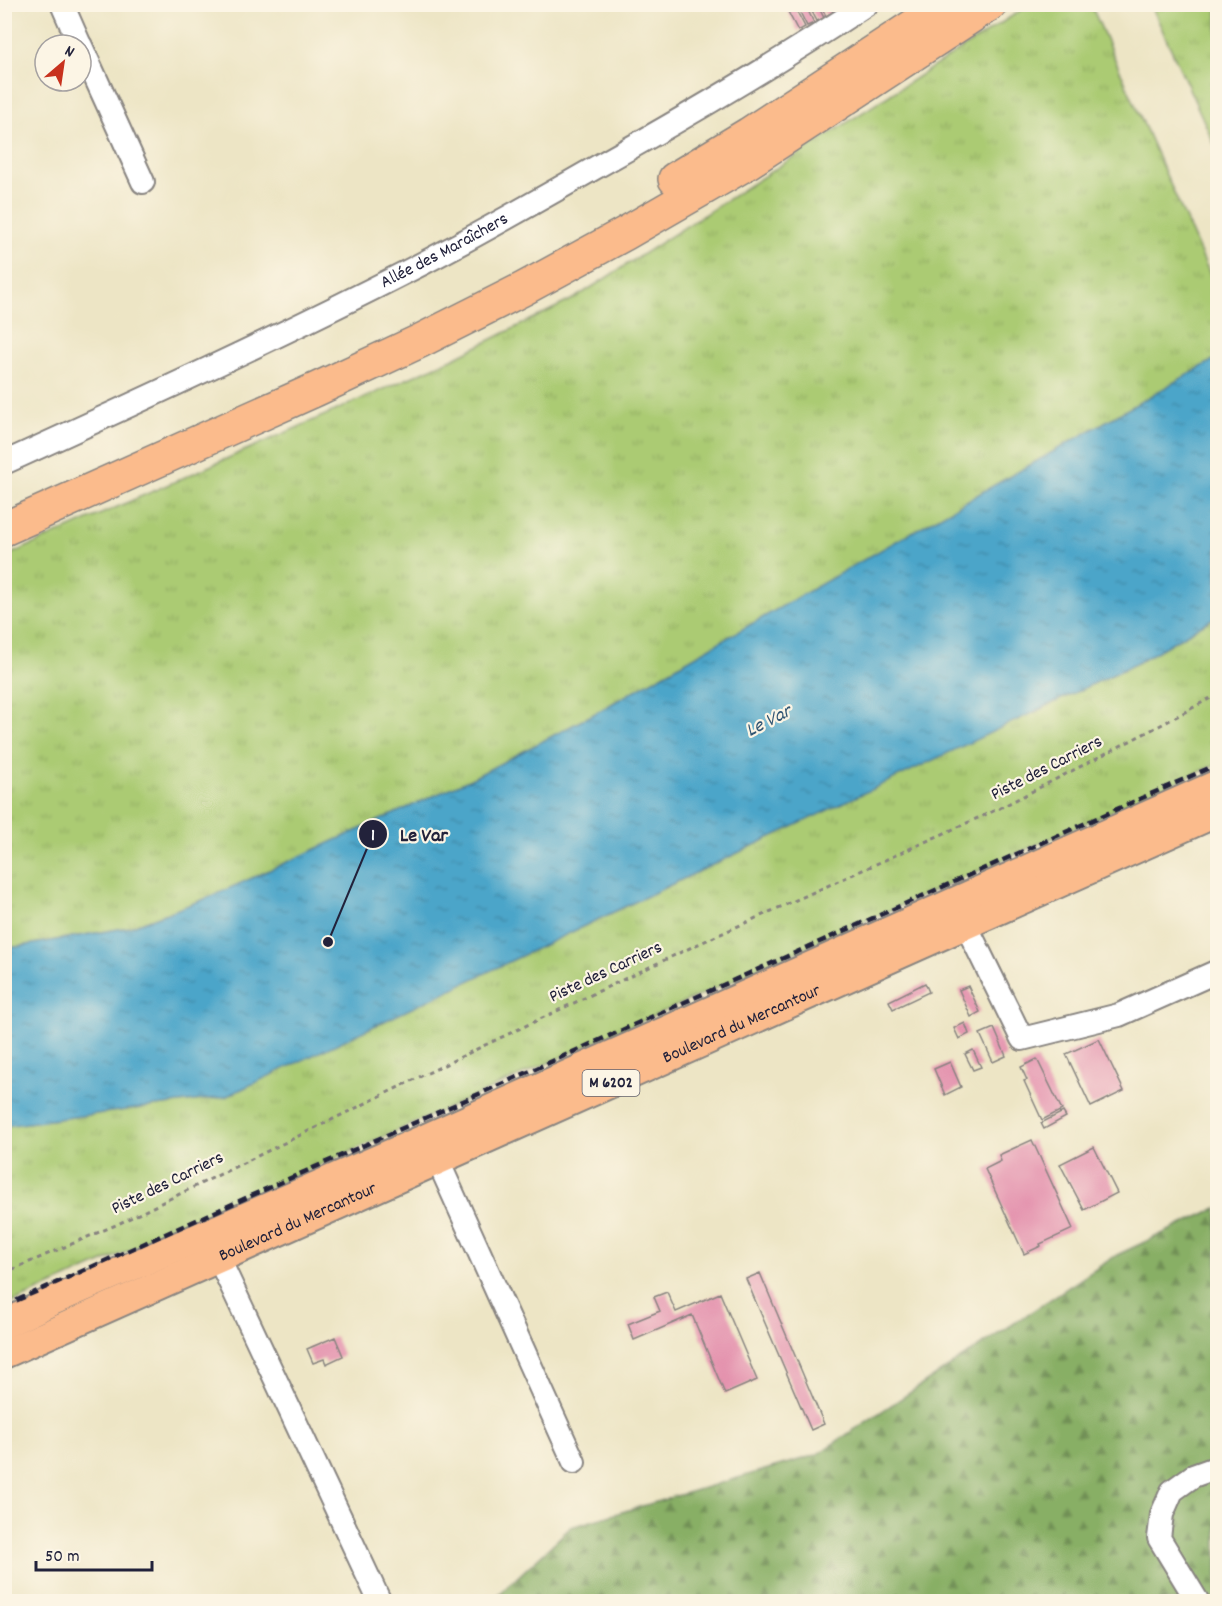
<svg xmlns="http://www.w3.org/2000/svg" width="1222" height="1606" viewBox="0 0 1222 1606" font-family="Dekko,sans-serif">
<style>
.grass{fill:url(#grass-tufts);stroke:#667657;stroke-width:1.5}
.forest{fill:url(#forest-firs);stroke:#556850;stroke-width:1.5}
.water{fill:url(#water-ripples);stroke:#366482;stroke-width:1.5}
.building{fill:#e493ae}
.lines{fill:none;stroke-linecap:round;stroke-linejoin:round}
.minor-casing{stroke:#888480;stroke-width:26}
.major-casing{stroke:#888480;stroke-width:32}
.highway-casing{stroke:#888480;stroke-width:36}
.path{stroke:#888480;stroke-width:3;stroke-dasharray:4.5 4.5;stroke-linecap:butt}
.minor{stroke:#fff;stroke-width:22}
.major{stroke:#fbbb8c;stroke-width:28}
.highway{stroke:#fbbb8c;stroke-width:33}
.rail{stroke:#22223b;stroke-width:4.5;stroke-dasharray:9 4.5;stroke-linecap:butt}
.labels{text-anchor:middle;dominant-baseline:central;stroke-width:4.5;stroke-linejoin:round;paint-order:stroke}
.shield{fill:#fcf5e5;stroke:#63616e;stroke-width:1.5}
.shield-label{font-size:16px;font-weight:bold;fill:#22223b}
.street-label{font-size:18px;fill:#22223b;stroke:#fcf5e5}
.water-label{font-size:20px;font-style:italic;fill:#325674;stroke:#fcf5e5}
.leader{fill:none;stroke:#22223b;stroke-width:2}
.callout-dot{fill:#22223b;stroke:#fcf5e5;stroke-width:2}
.mark-label{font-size:18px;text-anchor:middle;font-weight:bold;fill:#fff}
.callout-label{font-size:20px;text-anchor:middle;font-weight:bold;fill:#22223b;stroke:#fcf5e5;stroke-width:4.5;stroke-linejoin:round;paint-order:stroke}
</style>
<defs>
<pattern id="grass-tufts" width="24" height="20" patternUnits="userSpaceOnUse" patternTransform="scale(1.5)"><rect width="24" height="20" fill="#abcb73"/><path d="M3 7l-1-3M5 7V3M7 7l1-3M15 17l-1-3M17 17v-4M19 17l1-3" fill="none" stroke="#93ae64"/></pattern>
<pattern id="forest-firs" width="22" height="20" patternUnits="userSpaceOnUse" patternTransform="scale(1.5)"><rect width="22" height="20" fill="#88af65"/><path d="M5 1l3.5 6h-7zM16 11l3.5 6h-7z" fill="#6f8e54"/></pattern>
<pattern id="water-ripples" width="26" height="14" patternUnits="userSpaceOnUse" patternTransform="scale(1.5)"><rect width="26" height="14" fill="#4ba5c9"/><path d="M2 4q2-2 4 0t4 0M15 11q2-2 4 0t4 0" fill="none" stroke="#3e86a4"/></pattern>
</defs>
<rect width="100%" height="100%" fill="#fcf5e5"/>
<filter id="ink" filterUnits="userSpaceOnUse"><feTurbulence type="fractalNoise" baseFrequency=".0167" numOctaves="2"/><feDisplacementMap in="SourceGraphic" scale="12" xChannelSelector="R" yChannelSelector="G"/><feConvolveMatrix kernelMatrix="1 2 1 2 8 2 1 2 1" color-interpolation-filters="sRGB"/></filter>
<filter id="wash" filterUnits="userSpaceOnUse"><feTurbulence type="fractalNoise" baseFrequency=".008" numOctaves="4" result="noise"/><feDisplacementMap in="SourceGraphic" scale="24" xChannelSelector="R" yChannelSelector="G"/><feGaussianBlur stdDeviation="1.35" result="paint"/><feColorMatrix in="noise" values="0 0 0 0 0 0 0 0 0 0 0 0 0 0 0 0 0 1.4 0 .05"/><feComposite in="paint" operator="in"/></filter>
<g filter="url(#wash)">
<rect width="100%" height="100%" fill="#ede5c5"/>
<path class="grass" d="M 1029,5 L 1091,5 L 1217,290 L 1217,358 L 592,715 L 471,779 L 210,897 L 130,927 L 4,949 L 4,557 L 452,359 L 575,298 Z
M 1151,5 L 1217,5 L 1217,150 Z
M 1217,616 L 1217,764 L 5,1306 L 4,1126 L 225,1097 L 1139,662 Z"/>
<path class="forest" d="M 1217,1208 L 1217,1601 L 491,1602 L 571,1527 L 816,1455 L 1117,1255 Z"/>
<path class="water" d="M 1217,358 L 1217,616 L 1139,662 L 225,1097 L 5,1126 L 5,949 L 130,927 L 210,897 L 471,779 L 592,715 Z"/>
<g id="blocks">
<path class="building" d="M 784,4 L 793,4 L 805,27 L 798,31 Z
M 796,4 L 805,4 L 814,23 L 807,26 Z
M 808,4 L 817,4 L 824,18 L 817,21 Z
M 820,4 L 829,4 L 833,12 L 826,16 Z
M 832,4 L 841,4 L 842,7 L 835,11 Z
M 925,983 L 929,992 L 893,1009 L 889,1001 Z
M 968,986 L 980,1012 L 971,1017 L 959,990 Z
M 965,1023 L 969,1034 L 959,1039 L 954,1028 Z
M 994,1028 L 1006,1056 L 993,1062 L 980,1034 Z
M 1099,1039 L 1124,1091 L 1091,1107 L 1066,1054 Z
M 973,1050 L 981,1067 L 973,1070 L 965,1054 Z
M 1037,1059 L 1062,1110 L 1042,1120 L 1024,1081 L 1027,1080 L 1021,1067 Z
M 950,1062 L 961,1087 L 945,1095 L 934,1069 Z
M 1063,1112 L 1066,1117 L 1044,1129 L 1041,1123 Z
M 1032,1140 L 1073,1229 L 1040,1244 L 1041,1246 L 1024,1254 L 985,1169 L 1001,1161 L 999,1155 Z
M 1094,1147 L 1117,1193 L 1084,1210 L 1060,1164 Z
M 760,1273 L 824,1424 L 811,1430 L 746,1279 Z
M 667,1292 L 676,1312 L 720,1293 L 757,1380 L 725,1394 L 692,1315 L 634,1340 L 628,1324 L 660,1311 L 654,1297 Z
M 335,1337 L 343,1356 L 326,1364 L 324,1359 L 313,1363 L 307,1349 Z"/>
</g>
</g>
<g filter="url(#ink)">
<use href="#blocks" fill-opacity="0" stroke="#888480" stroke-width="1.5"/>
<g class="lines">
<defs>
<g id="minor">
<path d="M 62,4 L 80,45"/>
<path d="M 81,46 L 143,182"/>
<path id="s1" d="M 4,463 C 140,401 275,339 408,271 C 471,239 532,204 593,169 C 686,117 778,63 867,4"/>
<path d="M 966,925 L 1022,1039 L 1119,1015 L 1218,971"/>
<path d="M 438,1161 L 574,1462"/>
<path d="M 219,1259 L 380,1602"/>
<path d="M 1198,1602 L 1159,1538 L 1162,1514 L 1172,1491 L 1193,1476 L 1218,1467"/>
</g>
<g id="major">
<path d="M 4,1324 L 48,1303 L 424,1139 L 1218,784"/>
<path id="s2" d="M 4,1354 L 1218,812"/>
</g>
<path id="highway" d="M 675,179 L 749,134 L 947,4
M 4,529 L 317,389 L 420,341 L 523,289 L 626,233 L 742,166 L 990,4"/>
</defs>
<use href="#minor" class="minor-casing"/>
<use href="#major" class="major-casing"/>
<use href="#highway" class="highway-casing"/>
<path class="path" d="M 4,1273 L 118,1224 L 481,1047 L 694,946 L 998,809 L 1159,726 L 1218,694"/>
<use href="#minor" class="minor"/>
<use href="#major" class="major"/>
<use href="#highway" class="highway"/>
<path class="rail" d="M 4,1306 L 1218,764"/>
</g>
</g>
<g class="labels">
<rect class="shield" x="582.5" y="1070" width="57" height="26" rx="4.5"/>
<g class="shield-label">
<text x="611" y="1083">M 6202</text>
</g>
<g class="street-label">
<text stroke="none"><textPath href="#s1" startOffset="489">Allée des Maraîchers</textPath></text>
<text transform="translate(1047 769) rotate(-27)">Piste des Carriers</text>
<text transform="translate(606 973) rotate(-25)">Piste des Carriers</text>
<text stroke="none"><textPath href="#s2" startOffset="808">Boulevard du Mercantour</textPath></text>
<text transform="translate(168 1184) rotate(-26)">Piste des Carriers</text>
<text stroke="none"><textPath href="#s2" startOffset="322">Boulevard du Mercantour</textPath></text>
</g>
<g class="water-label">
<text transform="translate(769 722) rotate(-27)">Le Var</text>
</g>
</g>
<path class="leader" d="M328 942L373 834"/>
<g class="callout-dot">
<circle cx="328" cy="942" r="6"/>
<circle cx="373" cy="834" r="15"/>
</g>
<g class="mark-label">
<text x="373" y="840">1</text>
</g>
<g class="callout-label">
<text x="424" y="841">Le Var</text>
</g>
<rect width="1222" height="1606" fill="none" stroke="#fcf5e5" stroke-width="24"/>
<g transform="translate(63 63) rotate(29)"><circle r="28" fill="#fcf5e5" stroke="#a5a1a1" stroke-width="1.5"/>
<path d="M0-4.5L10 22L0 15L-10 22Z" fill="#c8321e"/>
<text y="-9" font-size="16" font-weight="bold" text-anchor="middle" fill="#22223b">N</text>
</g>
<path d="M36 1561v9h116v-9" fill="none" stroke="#22223b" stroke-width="3"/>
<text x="45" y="1561" font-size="18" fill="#22223b" stroke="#fcf5e5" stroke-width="4.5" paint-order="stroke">50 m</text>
</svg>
